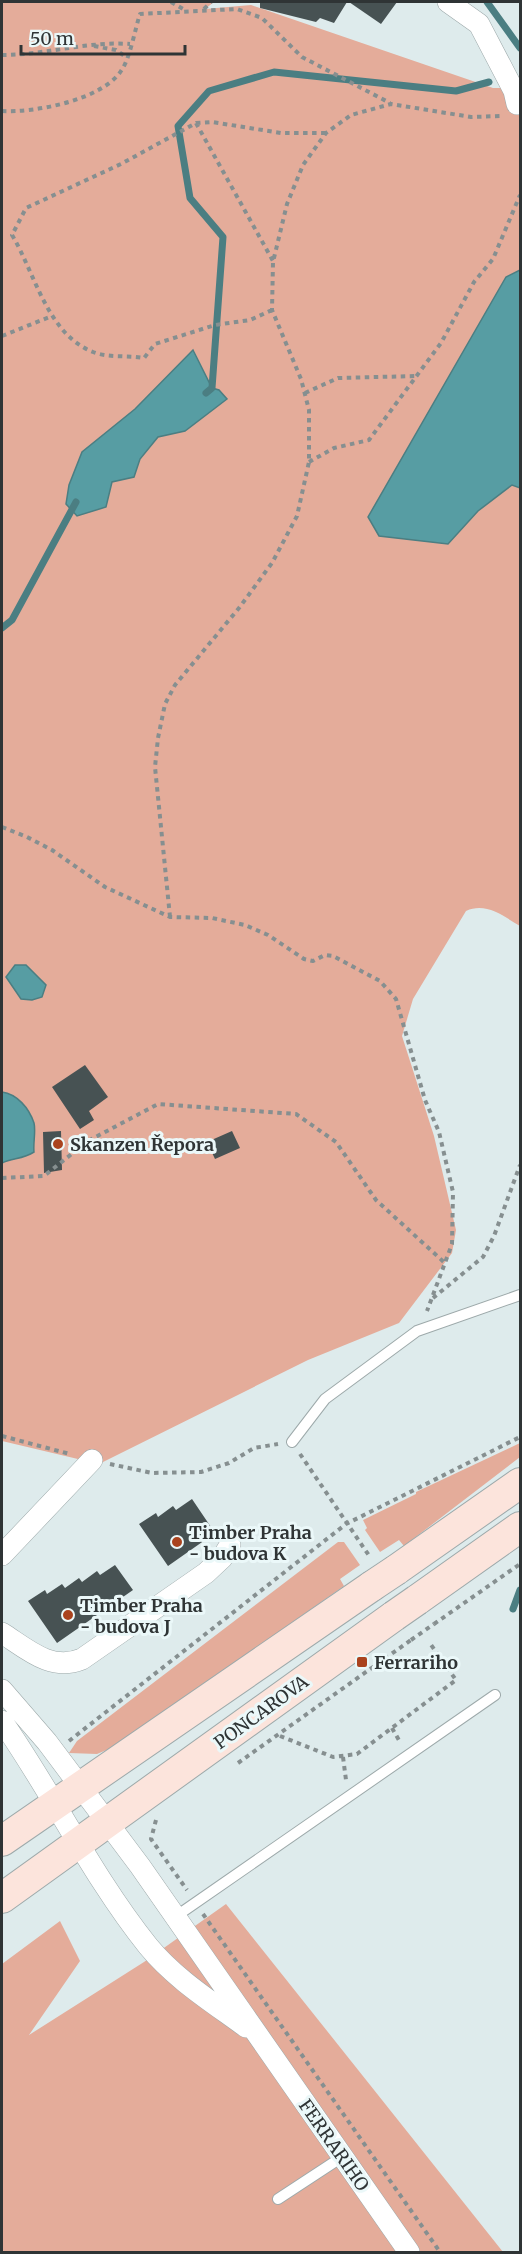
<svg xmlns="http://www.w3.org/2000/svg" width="522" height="2254" viewBox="0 0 522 2254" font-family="Merriweather,serif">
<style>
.green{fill:#e4ac9a;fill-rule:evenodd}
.water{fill:#579da3;stroke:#4b7e82;stroke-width:1.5}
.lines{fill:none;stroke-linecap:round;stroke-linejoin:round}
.stream{stroke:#4b7e82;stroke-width:7}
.building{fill:#475253}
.lane-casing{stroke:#9da9aa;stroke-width:12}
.street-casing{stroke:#9da9aa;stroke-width:22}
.secondary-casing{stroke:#9da9aa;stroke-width:32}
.path{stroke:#868f90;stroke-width:4;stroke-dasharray:4.5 4.5;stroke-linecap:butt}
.lane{stroke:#fff;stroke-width:10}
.street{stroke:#fff;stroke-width:21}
.secondary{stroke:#fce4dc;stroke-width:30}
.secondary-bridge-casing{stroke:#9da9aa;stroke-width:32;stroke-linecap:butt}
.path-bridge{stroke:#868f90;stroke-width:4;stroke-dasharray:4.5 4.5;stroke-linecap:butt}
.secondary-bridge{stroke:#fce4dc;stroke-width:30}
.poi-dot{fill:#aa431e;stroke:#ebf8f9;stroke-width:2}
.labels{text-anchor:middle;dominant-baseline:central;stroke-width:6;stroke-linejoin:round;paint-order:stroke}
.poi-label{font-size:18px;font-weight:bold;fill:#2f3435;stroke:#ebf8f9;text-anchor:start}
.street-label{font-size:18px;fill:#2f3435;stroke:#ebf8f9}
</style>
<rect width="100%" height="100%" fill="#deebec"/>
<path class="green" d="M 2,2 L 214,2 L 205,9 L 251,5 L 493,88 L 520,88 L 520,270 L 506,277 L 369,517 L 431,541 L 448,544 L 478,511 L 512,485 L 520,488 L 520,926 C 503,916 486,902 466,911 L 413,999 L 402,1036 L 434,1136 L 456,1230 L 452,1253 L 399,1323 L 308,1360 L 99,1464 L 2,1441 ZM 194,351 L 212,388 L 227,399 L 185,431 L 158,437 L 140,459 L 134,477 L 112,482 L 82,452 L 135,409 Z
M 520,1443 L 520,1457 L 404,1546 L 399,1540 L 380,1552 L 365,1530 L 367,1528 L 363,1520 L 416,1494 L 416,1492 Z
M 338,1542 L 344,1542 L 360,1565 L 340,1579 L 344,1586 L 116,1746 L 97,1754 L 69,1753 L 77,1741 Z
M 226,1904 L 503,2252 L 2,2252 L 2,1964 L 60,1921 L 80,1961 L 29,2035 L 144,1962 Z"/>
<path class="water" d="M 520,270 L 520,488 L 512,485 L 478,511 L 448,544 L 379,536 L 368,517 L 506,277 Z
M 193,350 L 212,388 L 219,390 L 227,399 L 185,431 L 158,437 L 140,459 L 134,477 L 112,482 L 106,507 L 77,516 L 66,504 L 69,485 L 82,452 L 135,409 Z
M 15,965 L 26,965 L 46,985 L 42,997 L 32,1000 L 21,999 L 6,977 Z
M 2,1092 C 17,1094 29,1108 34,1123 C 36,1131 33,1143 34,1152 C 23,1159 13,1158 2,1163 Z"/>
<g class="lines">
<path class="stream" d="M 487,2 L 520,48
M 206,393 L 212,388 L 223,237 L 190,198 L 178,126 L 209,91 L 274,72 L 456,91 L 489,82
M 2,628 L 12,620 L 76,502
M 513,1609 L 520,1590"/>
</g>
<path class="building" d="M 260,2 L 347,2 L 334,23 L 320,18 L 316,22 L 260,8 Z
M 349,2 L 397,2 L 381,24 Z
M 85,1065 L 108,1097 L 89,1111 L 94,1120 L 80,1129 L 52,1087 Z
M 61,1131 L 62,1170 L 44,1173 L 43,1132 Z
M 232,1131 L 240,1148 L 215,1159 L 207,1142 Z
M 192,1499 L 215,1533 L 168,1566 L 139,1524 L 156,1513 L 158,1517 L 173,1506 L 176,1510 Z
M 115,1565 L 133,1590 L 57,1643 L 28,1601 L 45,1590 L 47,1594 L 62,1584 L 65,1588 L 79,1578 L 82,1582 L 97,1571 L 100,1575 Z"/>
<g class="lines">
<defs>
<path id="lane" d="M 292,1442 L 325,1399 L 417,1331 L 520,1295
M 175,1917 L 495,1695
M 278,2199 L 342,2157"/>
<path id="street" d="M 448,2 L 479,24 L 514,91 L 517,104
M 2,1555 L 92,1460
M 2,1633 C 27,1649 51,1672 82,1659 L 206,1573 L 222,1558 L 230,1545
M 2,1690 L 47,1742 L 140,1866 L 409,2252
M 2,1721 C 53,1794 92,1876 148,1946 C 175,1979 212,2002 246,2027"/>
<path id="secondary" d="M 396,1570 L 520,1483
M 417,1600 L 520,1527
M 2,1841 L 372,1586
M 2,1898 L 394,1616"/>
</defs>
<use href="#lane" class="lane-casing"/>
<use href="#street" class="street-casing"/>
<use href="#secondary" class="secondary-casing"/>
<path class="path" d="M 171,2 L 185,10
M 204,9 L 211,2
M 94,46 L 116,50 L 126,57
M 2,55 C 45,55 87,41 130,44
M 2,111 C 34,113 102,100 121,71 C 130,59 135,29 140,14 L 237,9 L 262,18 L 302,57 L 390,103
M 196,123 L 273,261
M 272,310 L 250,320 L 215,325 L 155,344 L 144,358 C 127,355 108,358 93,352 C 47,334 35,273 12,235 L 26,208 L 121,164 L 196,123 L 212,122 L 281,133 L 326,133
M 2,336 L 52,316
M 305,393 L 338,378 L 417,376
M 309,462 L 334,448 L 369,440 L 441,343 L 474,282 L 493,259 L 520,195
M 2,827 L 27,837 L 52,850 L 105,887 L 170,917 L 212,918 L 245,925 L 268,935 L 304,959 L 313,961 L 325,955 L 333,956 L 380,981 L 396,999 L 425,1100 L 439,1132 L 453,1192 L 452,1244 L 427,1311
M 170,917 L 155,767 L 158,738 L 165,704 L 175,685 L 239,608 L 272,563 L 297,516 L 309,462 L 309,410 L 301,379 L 272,310 L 273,262 L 287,204 L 303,165 L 326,133 L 351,115 L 391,104 L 471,117 L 501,116
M 2,1178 L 44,1176 L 88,1141 L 158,1104 L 296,1114 L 336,1142 L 376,1200 L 446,1264
M 433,1298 L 483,1257 L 494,1236 L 520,1165
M 2,1436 L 70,1454
M 300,1454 L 370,1557
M 110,1464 L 152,1473 L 201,1472 L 229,1463 L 254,1448 L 278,1444
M 434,1624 L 520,1564
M 392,1728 L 400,1742
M 280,1736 L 333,1757 L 357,1754 L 456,1680 L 429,1642
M 69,1741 L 346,1524 L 520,1437
M 343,1757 L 346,1780
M 238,1763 L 411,1640
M 156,1820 L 151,1839 L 187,1890
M 203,1914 L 440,2252"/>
<use href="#lane" class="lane"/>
<use href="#street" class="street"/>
<use href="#secondary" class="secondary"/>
<defs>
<path id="secondary-bridge" d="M 372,1586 L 396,1570
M 394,1616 L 417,1600"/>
</defs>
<use href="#secondary-bridge" class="secondary-bridge-casing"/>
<path class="path-bridge" d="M 411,1640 L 434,1624"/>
<use href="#secondary-bridge" class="secondary-bridge"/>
</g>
<g class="poi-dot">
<circle cx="58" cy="1144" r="6"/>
<circle cx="177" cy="1542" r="6"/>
<circle cx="68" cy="1615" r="6"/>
<rect x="356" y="1656" width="12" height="12" rx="3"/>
</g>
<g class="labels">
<g class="poi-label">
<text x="70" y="1144">Skanzen Řepora</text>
<text x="189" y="1532">Timber Praha<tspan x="189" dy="21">- budova K</tspan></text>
<text x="80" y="1605">Timber Praha<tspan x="80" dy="21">- budova J</tspan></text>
<text x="374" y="1662">Ferrariho</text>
</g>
<g class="street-label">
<text transform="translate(261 1712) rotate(-36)">PONCAROVA</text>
<text transform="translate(334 2145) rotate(55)">FERRARIHO</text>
</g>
</g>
<rect width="522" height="2254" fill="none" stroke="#2f3435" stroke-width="6"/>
<path d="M21 45v9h164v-9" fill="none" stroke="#2f3435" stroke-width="3"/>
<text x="30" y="45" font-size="18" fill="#2f3435" stroke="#ebf8f9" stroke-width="4.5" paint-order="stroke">50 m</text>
</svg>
